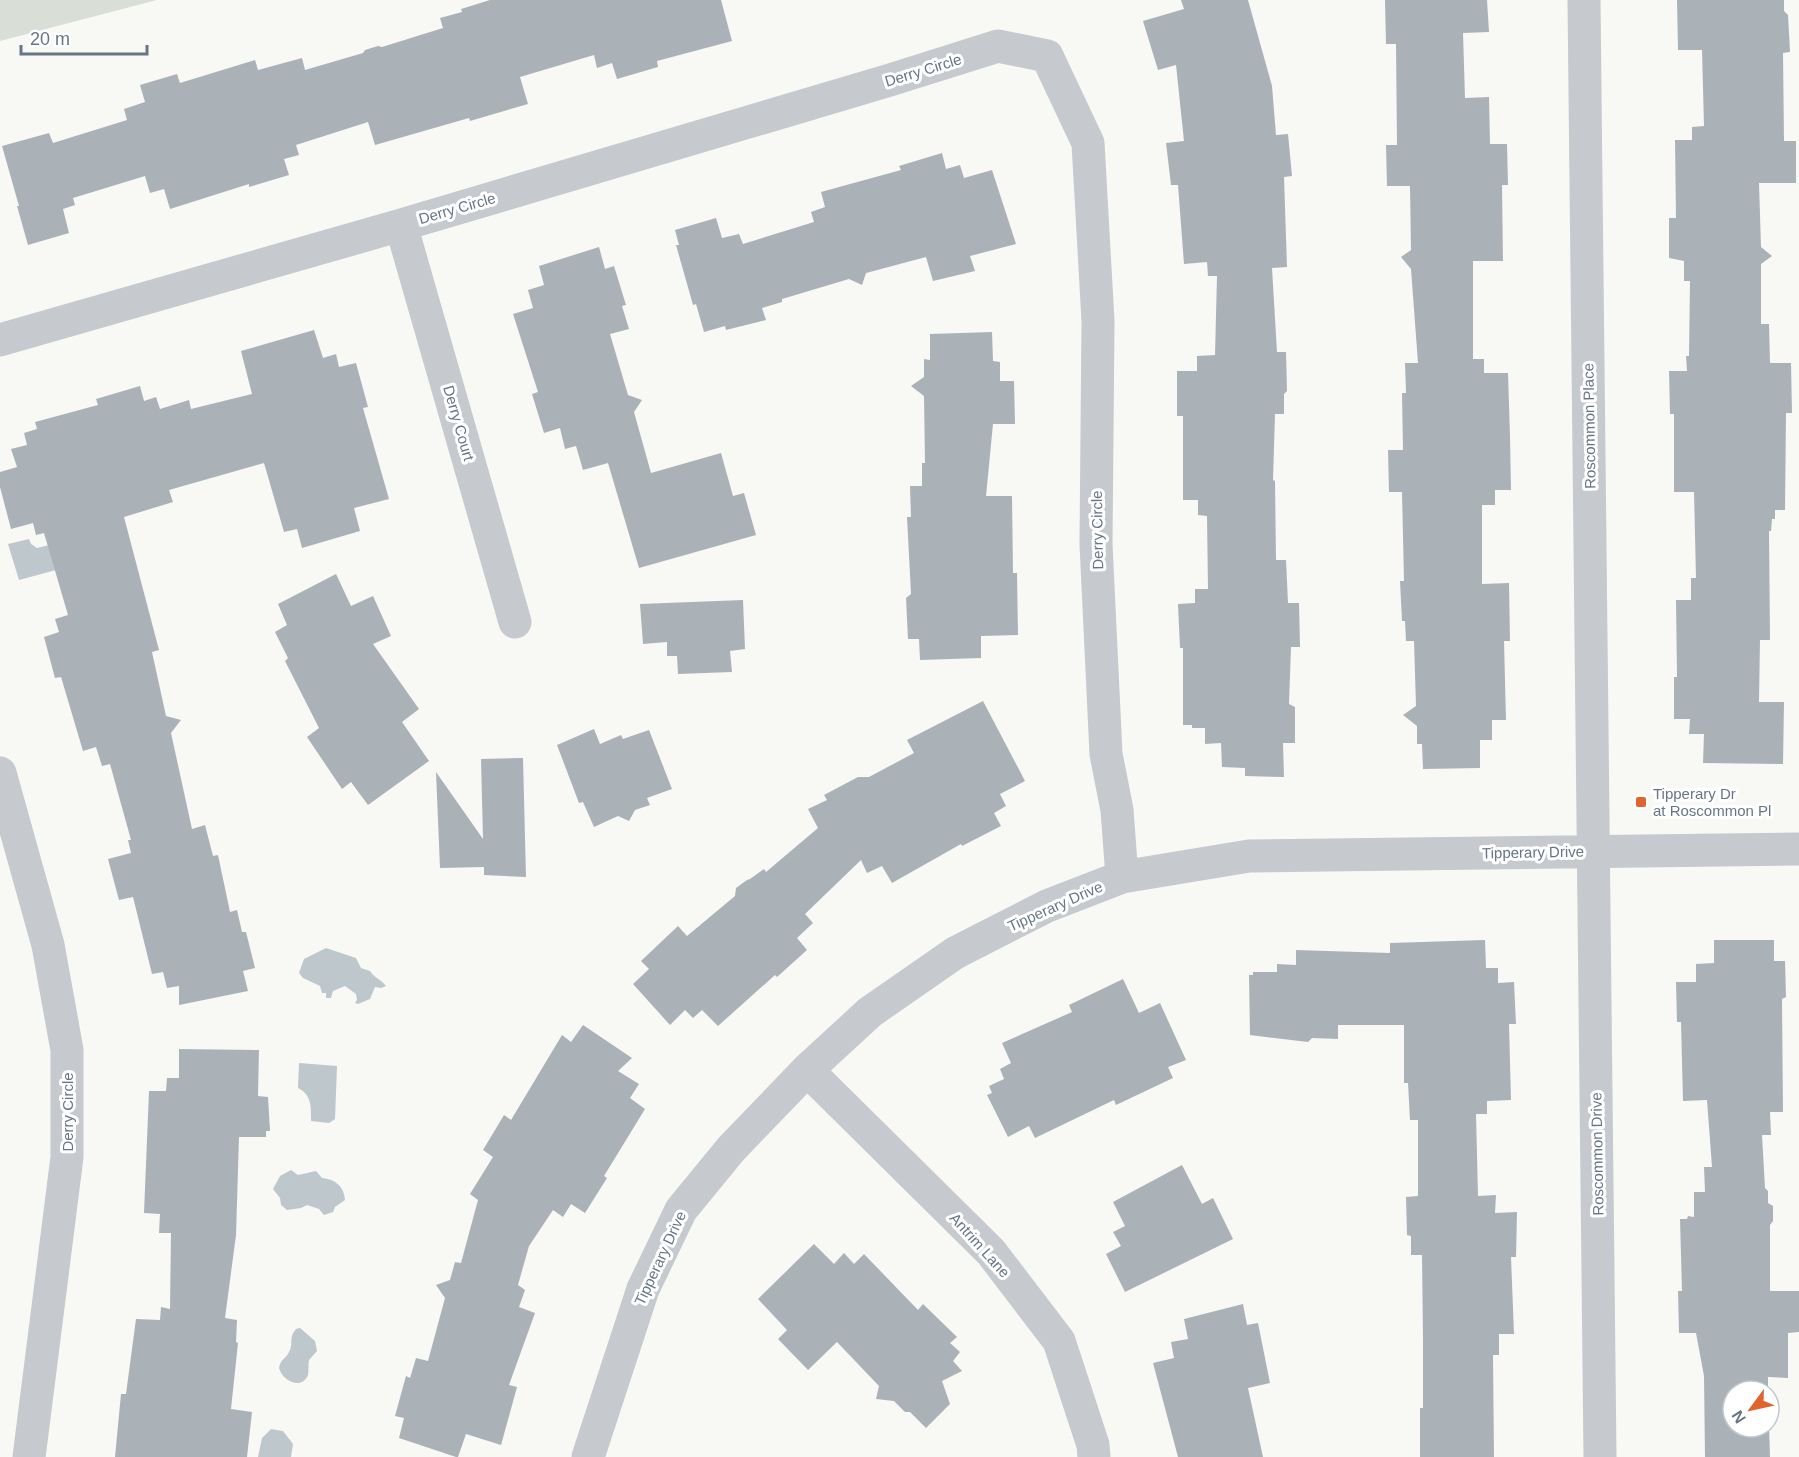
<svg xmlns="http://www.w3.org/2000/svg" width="1799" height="1457" viewBox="0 0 1799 1457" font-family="Arial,sans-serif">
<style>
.green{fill:#d9dfd6}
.water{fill:#bec7cc}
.building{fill:#aab2b8}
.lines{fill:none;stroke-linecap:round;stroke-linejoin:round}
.minor{stroke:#c6c9cd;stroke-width:33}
.poi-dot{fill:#e1632d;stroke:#fff;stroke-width:2}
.labels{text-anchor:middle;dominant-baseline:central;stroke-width:6;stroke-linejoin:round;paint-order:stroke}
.street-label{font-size:15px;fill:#677686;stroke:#fff}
.poi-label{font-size:15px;fill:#677686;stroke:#fff;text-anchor:start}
</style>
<rect width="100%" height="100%" fill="#f8f8f5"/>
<path class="green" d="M 0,0 L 157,0 L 0,41 Z"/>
<path class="water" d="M 29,539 L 31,544 L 37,548 L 49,545 L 56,570 L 19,580 L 8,544 Z
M 326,948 L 356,958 L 361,968 L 370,971 C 374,978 381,979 386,986 L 381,988 L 375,987 L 370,999 L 358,1004 L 355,1003 L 357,1000 L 356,994 L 345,986 L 333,991 L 331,998 L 326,998 L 326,993 L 322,993 L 320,986 L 303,978 L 299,973 L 304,959 Z
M 299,1063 L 337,1066 L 335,1119 L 329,1123 L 311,1121 C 311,1107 312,1095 298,1088 Z
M 291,1170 L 298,1175 L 316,1171 L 322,1178 C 335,1179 344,1186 345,1200 L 335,1207 L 333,1212 L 324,1215 L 319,1209 L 307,1205 L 301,1208 L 287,1210 L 281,1205 L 280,1198 L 273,1189 L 280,1176 Z
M 300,1328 L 315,1341 L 317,1351 L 309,1360 C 308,1365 309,1370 308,1375 C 301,1391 282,1380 279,1368 C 281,1358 286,1359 289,1352 C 294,1344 288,1338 296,1329 Z
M 271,1429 L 283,1431 L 293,1444 L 291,1457 L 258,1457 L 262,1438 Z"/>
<path class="building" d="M 490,0 L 721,0 L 732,41 L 657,61 L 658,67 L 617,79 L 612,63 L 597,68 L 594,55 L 520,77 L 528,104 L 470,121 L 469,118 L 375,145 L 368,122 L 296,145 L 299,155 L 284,159 L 289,175 L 249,187 L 249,184 L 170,209 L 164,189 L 150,193 L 145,176 L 73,198 L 75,205 L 63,209 L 69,233 L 28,245 L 17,206 L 19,206 L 2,146 L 49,133 L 53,143 L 127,120 L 124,109 L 145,102 L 140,85 L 177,74 L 180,83 L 255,60 L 258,70 L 302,58 L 305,70 L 363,53 L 365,50 L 378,46 L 382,47 L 443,28 L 440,18 L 462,12 L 461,9 Z
M 1181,0 L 1248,0 L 1272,86 L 1276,135 L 1288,134 L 1292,176 L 1284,177 L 1287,267 L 1272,268 L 1277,352 L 1286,352 L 1287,391 L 1284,394 L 1284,414 L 1275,414 L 1273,480 L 1275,481 L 1276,560 L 1286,560 L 1288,603 L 1299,603 L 1300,647 L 1291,647 L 1289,704 L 1295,707 L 1295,743 L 1283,743 L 1284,777 L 1245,776 L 1245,768 L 1222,767 L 1221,743 L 1205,744 L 1205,728 L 1192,728 L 1192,725 L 1183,725 L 1183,648 L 1180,648 L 1178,604 L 1195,603 L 1195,589 L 1208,589 L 1207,516 L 1198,515 L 1198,500 L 1183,500 L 1183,416 L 1177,416 L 1177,371 L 1197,371 L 1197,356 L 1215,355 L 1217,276 L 1208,276 L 1207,262 L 1184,264 L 1178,185 L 1171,185 L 1166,143 L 1184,141 L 1176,65 L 1158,70 L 1143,21 L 1184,9 Z
M 1385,0 L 1487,0 L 1489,32 L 1463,33 L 1465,98 L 1489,97 L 1490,144 L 1507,144 L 1508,185 L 1502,185 L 1503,261 L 1473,261 L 1473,359 L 1484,359 L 1484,373 L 1508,373 L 1510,436 L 1511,490 L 1495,490 L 1495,505 L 1482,505 L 1482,584 L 1509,583 L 1510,641 L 1504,641 L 1506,720 L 1492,720 L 1492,740 L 1480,740 L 1480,768 L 1423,769 L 1422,744 L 1417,744 L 1417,726 L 1403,715 L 1416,706 L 1414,641 L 1406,641 L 1405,621 L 1402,621 L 1400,581 L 1404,581 L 1402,492 L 1389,492 L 1388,450 L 1403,450 L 1402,393 L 1406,393 L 1405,363 L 1418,363 L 1411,269 L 1401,257 L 1411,250 L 1410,186 L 1387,186 L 1386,145 L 1397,145 L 1396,44 L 1386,44 Z
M 1677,0 L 1784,0 L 1784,11 L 1788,15 L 1790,52 L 1783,53 L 1784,141 L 1796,141 L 1796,183 L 1759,183 L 1761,247 L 1772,256 L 1761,264 L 1761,324 L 1769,324 L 1770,363 L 1791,363 L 1792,413 L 1786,413 L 1785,510 L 1775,510 L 1775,519 L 1772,519 L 1771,531 L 1769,531 L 1770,640 L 1760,640 L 1759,702 L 1784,702 L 1783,764 L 1703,763 L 1704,734 L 1689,734 L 1690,719 L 1674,719 L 1674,677 L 1677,677 L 1676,600 L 1691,600 L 1691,578 L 1696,578 L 1694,492 L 1674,492 L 1674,414 L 1670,414 L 1669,371 L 1687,371 L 1686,356 L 1689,356 L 1690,281 L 1684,281 L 1684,261 L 1669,258 L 1669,218 L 1676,218 L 1675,140 L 1692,140 L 1692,127 L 1704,126 L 1702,50 L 1678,50 Z
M 942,153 L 946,169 L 960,165 L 964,178 L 992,170 L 1016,244 L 970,256 L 975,271 L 933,281 L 926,257 L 866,273 L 862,285 L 849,279 L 782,299 L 782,302 L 762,308 L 766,320 L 726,330 L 725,326 L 704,332 L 696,304 L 693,305 L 676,245 L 679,245 L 675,230 L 716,218 L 722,238 L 739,234 L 743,244 L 814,222 L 811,212 L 825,207 L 821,192 L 901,170 L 899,166 Z
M 599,247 L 605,269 L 614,266 L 626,305 L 622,306 L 629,329 L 610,334 L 628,395 L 642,400 L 634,412 L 651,473 L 721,453 L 733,496 L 744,493 L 756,535 L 639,568 L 608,463 L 583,470 L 576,446 L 565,449 L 560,428 L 544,433 L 532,394 L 538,392 L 513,314 L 533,308 L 528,290 L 544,285 L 539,266 Z
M 314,330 L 323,358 L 336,354 L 339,367 L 356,363 L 368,407 L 363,408 L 389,499 L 354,508 L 360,531 L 302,548 L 297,529 L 284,532 L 264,463 L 169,490 L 173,502 L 124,517 L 159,650 L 152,652 L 166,716 L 181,720 L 171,733 L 192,829 L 205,825 L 213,856 L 218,855 L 230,912 L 237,910 L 242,932 L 246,932 L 255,968 L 243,971 L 248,991 L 179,1005 L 179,986 L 167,988 L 163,972 L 152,974 L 133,897 L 119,900 L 108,859 L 131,853 L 128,840 L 131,840 L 110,764 L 102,766 L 96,747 L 83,751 L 61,677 L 55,678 L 44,637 L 59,632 L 55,619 L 68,615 L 44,533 L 36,535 L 33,523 L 11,529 L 0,487 L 0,472 L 17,467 L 11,449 L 27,445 L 24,433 L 37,429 L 35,422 L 98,405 L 96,399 L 140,386 L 144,401 L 156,397 L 160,409 L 189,400 L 191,409 L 252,394 L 241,351 Z
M 992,332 L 993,361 L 1000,362 L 1000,381 L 1014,381 L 1015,424 L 993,424 L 986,496 L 1012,496 L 1013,573 L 1017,573 L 1018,635 L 981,636 L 981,658 L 920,660 L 919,639 L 908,639 L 906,598 L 911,594 L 907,517 L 911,517 L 910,486 L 922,486 L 922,463 L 925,463 L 924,396 L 911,386 L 924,377 L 924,359 L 930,360 L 930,334 Z
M 336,574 L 351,606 L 373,596 L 391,636 L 373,644 L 419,709 L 402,722 L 429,761 L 368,805 L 351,782 L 342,789 L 307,737 L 319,728 L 285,661 L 288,658 L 275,632 L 287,625 L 278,604 Z
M 743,600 L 745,649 L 730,651 L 732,672 L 678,674 L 677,656 L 667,656 L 667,642 L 643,644 L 640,604 Z
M 983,701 L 1025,781 L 1000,794 L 1006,806 L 994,813 L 1001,826 L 962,846 L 961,844 L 892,883 L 882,866 L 867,873 L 861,860 L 805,914 L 813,923 L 797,938 L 807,950 L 777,977 L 775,975 L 718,1026 L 702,1010 L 693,1018 L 685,1010 L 670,1025 L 633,984 L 649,969 L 641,961 L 678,926 L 687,936 L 735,896 L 736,888 L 747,880 L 750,879 L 764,869 L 766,872 L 818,828 L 808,809 L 827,800 L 824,795 L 858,777 L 869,777 L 914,753 L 907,740 Z
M 594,729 L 600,744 L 621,735 L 623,739 L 649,730 L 672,789 L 647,798 L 650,805 L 635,810 L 629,821 L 618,816 L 594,827 L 583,802 L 579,803 L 557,745 Z
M 523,758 L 526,877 L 484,875 L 484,867 L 440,868 L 436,772 L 483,839 L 481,759 Z
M 1485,940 L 1486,968 L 1498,968 L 1498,983 L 1514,982 L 1516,1024 L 1509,1024 L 1511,1100 L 1487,1101 L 1487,1114 L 1476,1114 L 1478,1196 L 1496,1195 L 1495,1213 L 1517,1212 L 1516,1257 L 1511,1257 L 1514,1334 L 1499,1334 L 1499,1355 L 1493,1355 L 1494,1457 L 1420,1457 L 1420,1408 L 1423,1408 L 1423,1341 L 1422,1255 L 1411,1255 L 1411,1236 L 1407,1235 L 1406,1197 L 1418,1196 L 1418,1120 L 1410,1120 L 1408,1083 L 1404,1083 L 1404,1025 L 1338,1025 L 1338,1039 L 1312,1038 L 1308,1042 L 1250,1035 L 1249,975 L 1253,975 L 1253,972 L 1277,972 L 1277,964 L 1296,965 L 1296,950 L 1390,953 L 1390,943 Z
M 1714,940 L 1774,940 L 1774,961 L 1785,961 L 1786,997 L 1782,999 L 1783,1112 L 1770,1112 L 1771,1135 L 1762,1135 L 1765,1188 L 1768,1191 L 1768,1203 L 1773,1206 L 1773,1221 L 1770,1225 L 1770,1291 L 1799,1291 L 1799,1332 L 1788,1333 L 1788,1378 L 1768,1377 L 1768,1391 L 1733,1391 L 1733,1427 L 1769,1427 L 1769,1425 L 1770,1457 L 1705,1457 L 1704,1376 L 1696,1333 L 1679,1333 L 1678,1291 L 1682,1291 L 1680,1219 L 1687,1219 L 1688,1216 L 1694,1217 L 1694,1192 L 1705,1192 L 1704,1167 L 1712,1167 L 1707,1100 L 1683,1101 L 1681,1022 L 1677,1022 L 1676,982 L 1696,982 L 1696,964 L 1714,963 Z
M 1123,979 L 1139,1013 L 1160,1003 L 1186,1060 L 1168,1067 L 1173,1078 L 1116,1105 L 1114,1100 L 1035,1138 L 1029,1126 L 1008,1137 L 987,1095 L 992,1093 L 989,1086 L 1004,1079 L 1000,1069 L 1011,1063 L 1002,1043 L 1072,1012 L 1069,1005 Z
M 583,1025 L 632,1058 L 618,1071 L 639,1084 L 630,1098 L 645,1109 L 604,1176 L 607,1178 L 585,1213 L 571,1204 L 563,1217 L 553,1210 L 529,1246 L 518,1285 L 525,1290 L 519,1307 L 535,1313 L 509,1385 L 517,1387 L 501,1445 L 466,1434 L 458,1457 L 456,1457 L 399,1438 L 404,1418 L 395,1416 L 406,1376 L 410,1378 L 416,1358 L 428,1361 L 445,1298 L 436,1285 L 450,1280 L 455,1262 L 461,1263 L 478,1200 L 470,1194 L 493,1157 L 483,1150 L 504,1115 L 511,1120 L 562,1035 L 571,1042 Z
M 179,1049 L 259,1050 L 258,1096 L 268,1097 L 270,1131 L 266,1131 L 266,1137 L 239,1137 L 236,1235 L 225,1318 L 237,1320 L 236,1342 L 238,1343 L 231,1409 L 252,1412 L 247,1457 L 115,1457 L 121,1394 L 126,1394 L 136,1319 L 160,1320 L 161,1307 L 170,1309 L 171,1233 L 159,1233 L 160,1214 L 144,1213 L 149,1091 L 166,1091 L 167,1078 L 179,1078 Z
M 1182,1165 L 1202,1204 L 1213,1198 L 1233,1239 L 1125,1292 L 1106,1254 L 1121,1246 L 1113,1232 L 1125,1226 L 1113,1202 Z
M 814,1244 L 834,1264 L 844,1253 L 854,1264 L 864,1254 L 918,1310 L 923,1304 L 957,1337 L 950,1343 L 960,1352 L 953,1361 L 962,1371 L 942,1381 L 950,1404 L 926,1428 L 910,1412 L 905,1412 L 894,1401 L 876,1399 L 879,1386 L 837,1342 L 808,1370 L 778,1339 L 787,1330 L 758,1299 Z
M 1243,1304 L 1247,1325 L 1258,1323 L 1270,1383 L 1248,1388 L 1263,1457 L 1178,1457 L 1153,1363 L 1174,1358 L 1171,1342 L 1188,1339 L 1184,1319 Z"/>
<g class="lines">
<path class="minor" d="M 1584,0 L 1600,1457
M 401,225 L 515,622
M 0,340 L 401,225 L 890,80 L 998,46 L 1047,56 L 1088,143 L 1098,321 L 1096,544 L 1106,754 L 1117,810 L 1122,877
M 0,773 L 48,945 L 67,1050 L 67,1157 L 29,1457
M 807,1070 L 991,1252 L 1059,1341 L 1093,1445 L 1094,1457
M 588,1457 L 643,1289 L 681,1210 L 731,1149 L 807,1070 L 870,1012 L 955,953 L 1047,906 L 1122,877 L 1249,856 L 1799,849"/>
</g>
<rect class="poi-dot" x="1635" y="796" width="12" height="12" rx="3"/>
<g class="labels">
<g class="street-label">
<text transform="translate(923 70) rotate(-17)">Derry Circle</text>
<text transform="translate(457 208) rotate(-16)">Derry Circle</text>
<text transform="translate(459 423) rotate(74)">Derry Court</text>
<text transform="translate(1589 426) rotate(-91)">Roscommon Place</text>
<text transform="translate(1097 530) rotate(-91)">Derry Circle</text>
<text transform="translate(1533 852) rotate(-1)">Tipperary Drive</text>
<text transform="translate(1055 906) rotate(-24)">Tipperary Drive</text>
<text transform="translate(67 1112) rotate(-90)">Derry Circle</text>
<text transform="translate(1597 1154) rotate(-91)">Roscommon Drive</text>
<text transform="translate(980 1245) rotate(48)">Antrim Lane</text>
<text transform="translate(660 1258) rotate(-65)">Tipperary Drive</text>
</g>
<g class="poi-label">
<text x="1653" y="793">Tipperary Dr<tspan x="1653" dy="17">at Roscommon Pl</tspan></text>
</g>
</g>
<g transform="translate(1751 1409) rotate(237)"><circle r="28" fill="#ffffff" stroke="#c2c8cf" stroke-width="1.5"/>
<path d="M0-4.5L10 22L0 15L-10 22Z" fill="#e1632d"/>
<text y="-9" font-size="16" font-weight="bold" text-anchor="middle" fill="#677686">N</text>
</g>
<path d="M21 45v9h126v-9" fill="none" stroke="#677686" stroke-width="3"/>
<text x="30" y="45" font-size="18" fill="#677686" stroke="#ffffff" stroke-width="4.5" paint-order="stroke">20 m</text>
</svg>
